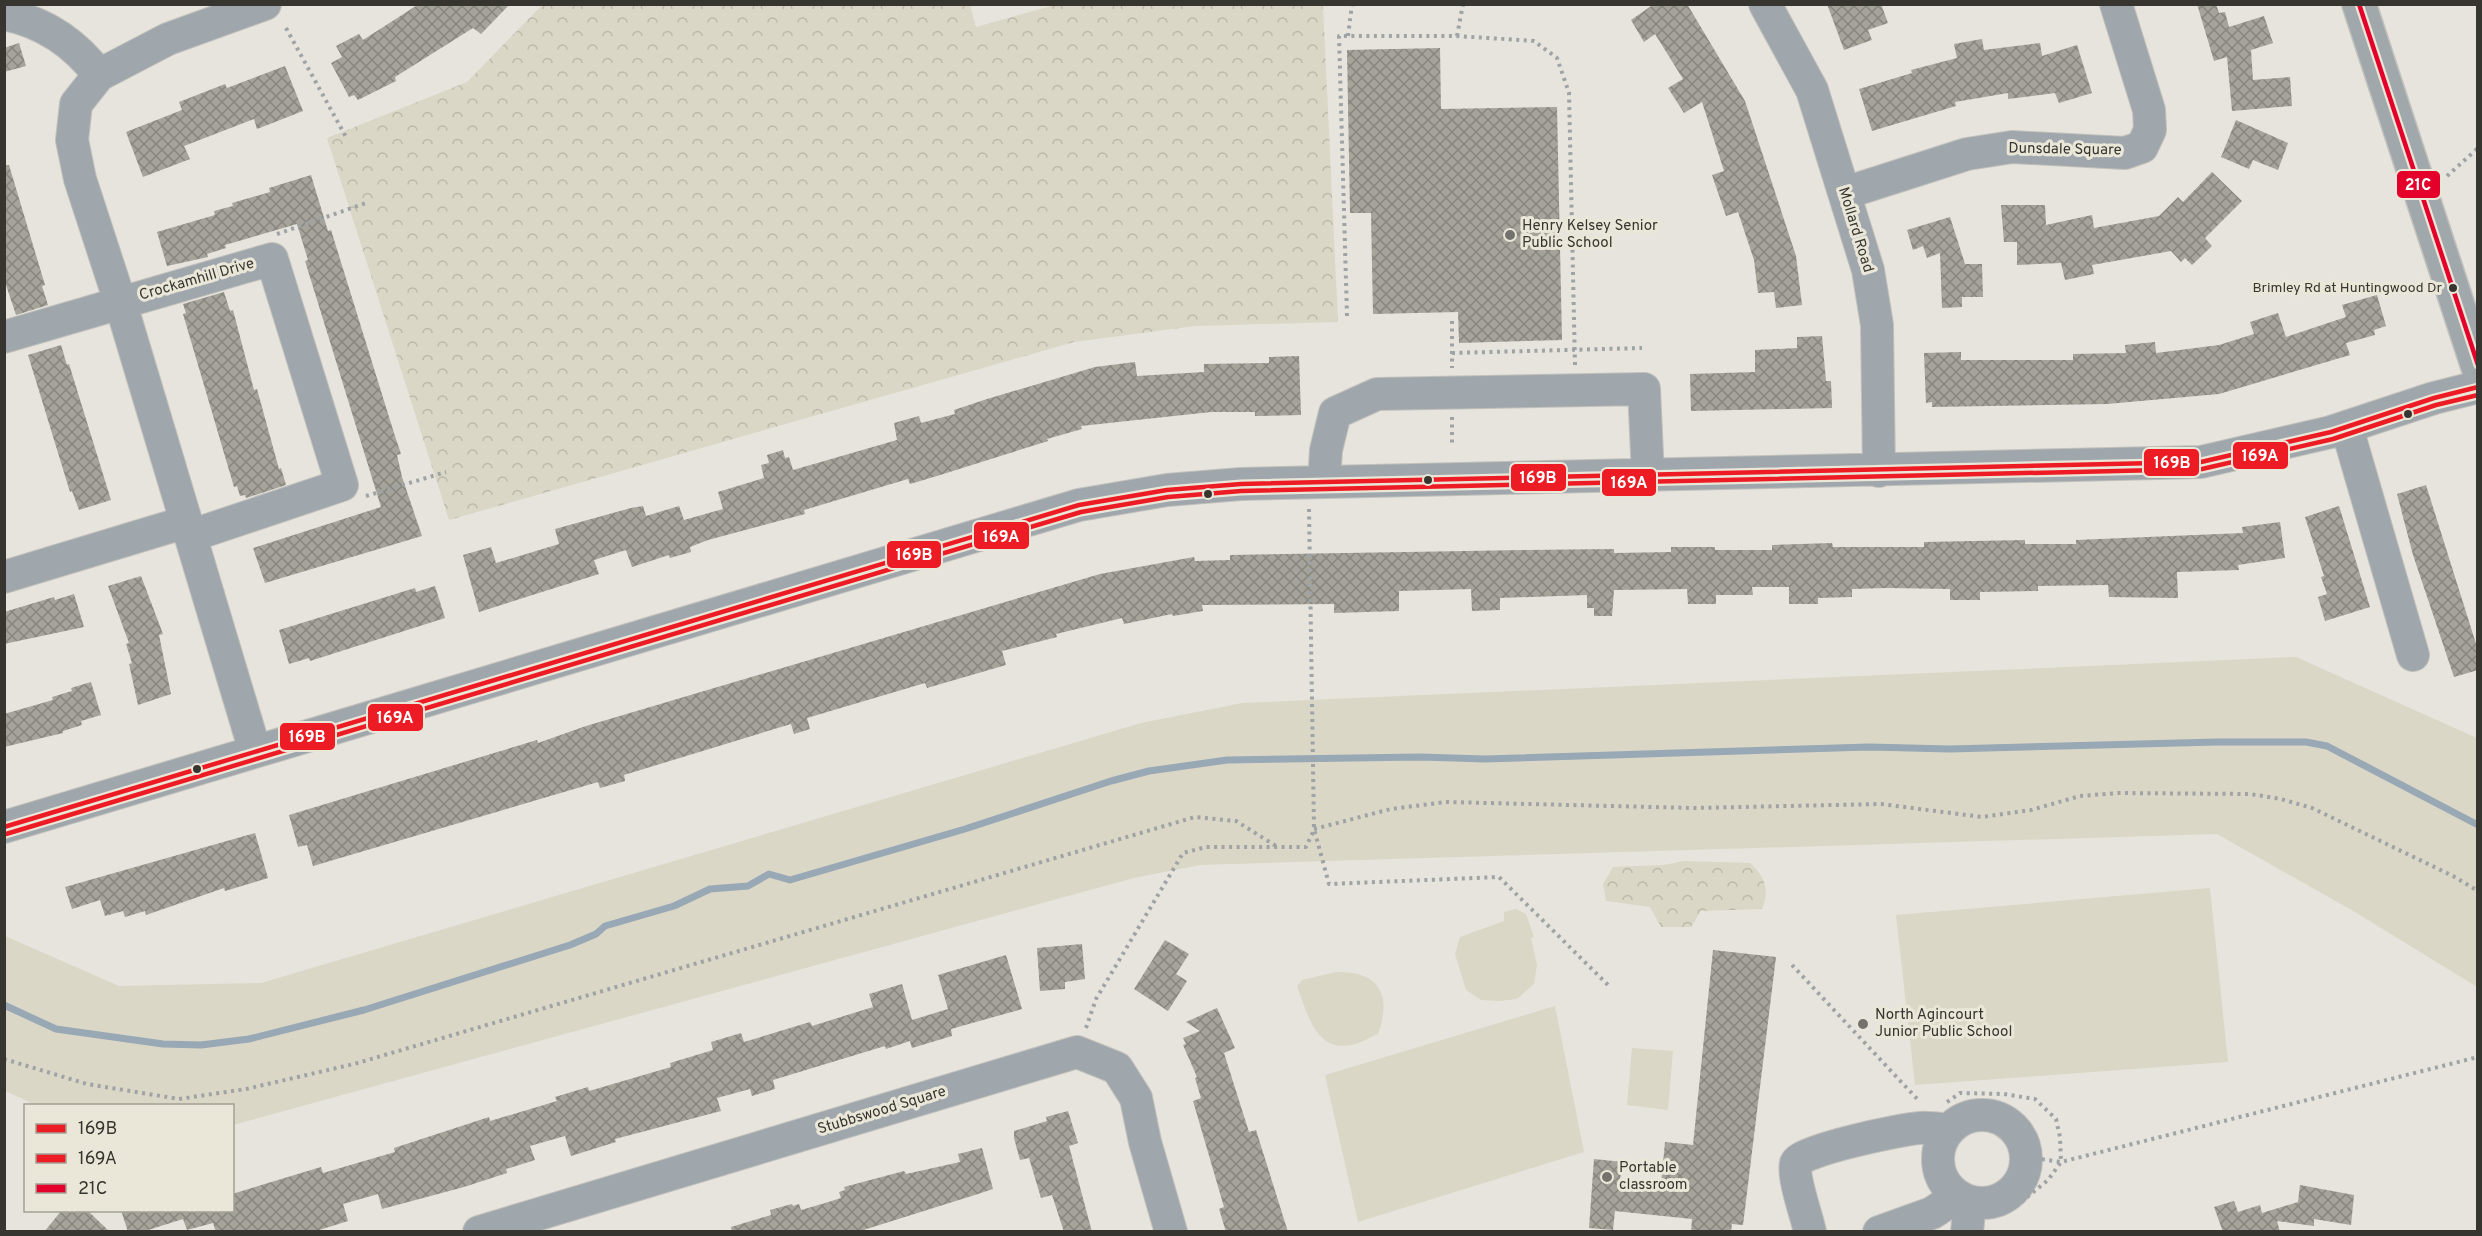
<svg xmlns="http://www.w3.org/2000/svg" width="2482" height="1236" viewBox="0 0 2482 1236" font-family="Overpass,sans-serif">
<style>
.grass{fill:#dbd7c6}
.park{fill:url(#park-crowns)}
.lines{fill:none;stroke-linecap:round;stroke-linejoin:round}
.stream{stroke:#98a8b5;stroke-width:7}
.building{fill:url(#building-cross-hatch)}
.minor-casing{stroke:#c2c0bb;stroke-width:34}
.major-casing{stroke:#c2c0bb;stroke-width:36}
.path{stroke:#9fa3a5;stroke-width:4;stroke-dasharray:3 4.5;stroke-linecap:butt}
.minor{stroke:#9fa7ad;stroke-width:32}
.major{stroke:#a0a8ac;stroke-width:33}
.bus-1-casing{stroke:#eae7d9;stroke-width:9}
.bus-2-casing{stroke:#eae7d9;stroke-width:9}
.bus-3-casing{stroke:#eae7d9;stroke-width:9}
.bus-1{stroke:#ed1c24;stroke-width:4.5}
.bus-2{stroke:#ed1c24;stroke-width:4.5}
.bus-3{stroke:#e4002b;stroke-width:4.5}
.poi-dot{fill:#74726d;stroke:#eae7d9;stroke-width:2}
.bus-dot{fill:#373530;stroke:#eae7d9;stroke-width:2}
.labels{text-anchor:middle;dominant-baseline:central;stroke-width:6;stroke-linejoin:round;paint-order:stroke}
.bus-label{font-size:14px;fill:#373530;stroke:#eae7d9;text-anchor:end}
.street-label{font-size:15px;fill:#373530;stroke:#eae7d9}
.poi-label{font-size:15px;fill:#373530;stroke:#eae7d9;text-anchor:start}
.line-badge{stroke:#eae7d9;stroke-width:2}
.badge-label{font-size:16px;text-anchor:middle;font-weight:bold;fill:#fff}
</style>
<defs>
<pattern id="park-crowns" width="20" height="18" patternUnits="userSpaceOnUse" patternTransform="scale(1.5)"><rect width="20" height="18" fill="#dbd7c6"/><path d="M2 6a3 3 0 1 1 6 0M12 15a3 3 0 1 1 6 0" fill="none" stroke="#bdb9aa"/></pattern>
<pattern id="building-cross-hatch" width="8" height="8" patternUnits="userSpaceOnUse" patternTransform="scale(1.5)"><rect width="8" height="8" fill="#a5a39a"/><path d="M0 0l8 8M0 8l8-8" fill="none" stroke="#87867e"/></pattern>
</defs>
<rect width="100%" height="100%" fill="#e6e4dd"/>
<path class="grass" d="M 2296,657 L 2477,738 L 2477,987 L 2355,912 L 2217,834 L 1200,865 L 1134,878 L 233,1125 L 232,1106 L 36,1105 L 5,1091 L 5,936 L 119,986 L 261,983 L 1141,723 L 1242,703 Z
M 2210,888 L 2228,1062 L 1915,1085 L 1896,915 Z
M 1516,909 L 1526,914 L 1534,937 L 1531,938 L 1537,965 L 1534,984 L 1517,999 L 1499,1001 L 1481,1000 L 1466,990 L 1455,954 L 1460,937 L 1504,921 L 1504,912 Z
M 1336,972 C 1380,971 1392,995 1378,1034 C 1370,1037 1360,1044 1351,1045 C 1315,1052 1307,1012 1297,986 L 1302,980 Z
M 1555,1006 L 1584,1152 L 1358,1222 L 1325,1075 Z
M 1632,1048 L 1673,1051 L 1668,1110 L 1627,1105 Z"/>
<path class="park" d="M 542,5 L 970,5 L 976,27 L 1055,5 L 1323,5 L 1338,322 L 1195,326 L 1074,342 L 449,520 L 327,138 L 467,82 Z
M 1684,861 L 1750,863 C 1765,877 1770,889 1762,909 L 1701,911 L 1691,927 L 1661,927 L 1650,907 L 1606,901 L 1603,884 L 1613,867 L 1664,865 Z"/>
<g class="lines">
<path class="stream" d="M 4,1005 L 56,1029 L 163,1044 L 201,1045 L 249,1039 L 364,1010 L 570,945 L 596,934 L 605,926 L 674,906 L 710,889 L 748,886 L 769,874 L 790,880 L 965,829 L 1111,781 L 1149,771 L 1227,760 L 1420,757 L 1485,759 L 1869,747 L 1950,749 L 2217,742 L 2306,742 L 2327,746 L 2478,825"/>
</g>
<path class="building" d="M 419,4 L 510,4 L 481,34 L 473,28 L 395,77 L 396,81 L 358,100 L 354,95 L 349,97 L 331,63 L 342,57 L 336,46 L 359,34 L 363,40 Z
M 1654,4 L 1687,4 L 1745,101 L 1796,256 L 1802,305 L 1776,308 L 1774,292 L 1758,293 L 1754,260 L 1738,212 L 1726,216 L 1712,175 L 1724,171 L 1702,102 L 1684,113 L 1668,88 L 1683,79 L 1655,34 L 1644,42 L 1631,20 Z
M 1827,4 L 1881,4 L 1888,23 L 1868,30 L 1872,40 L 1844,50 Z
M 2197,4 L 2216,4 L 2219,13 L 2225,12 L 2229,27 L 2264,16 L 2273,43 L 2251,50 L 2253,80 L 2290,77 L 2292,106 L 2232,111 L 2227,57 L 2214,61 Z
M 1982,39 L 1984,50 L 2040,43 L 2042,56 L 2077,45 L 2092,93 L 2059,103 L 2055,93 L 2008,99 L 2008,93 L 1955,102 L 1956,106 L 1872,131 L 1859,89 L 1912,73 L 1911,70 L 1957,58 L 1954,44 Z
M 19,43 L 26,66 L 4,72 L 4,48 Z
M 1440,48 L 1441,109 L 1557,107 L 1562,340 L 1459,343 L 1458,312 L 1373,314 L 1371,213 L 1350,213 L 1347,50 Z
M 285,66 L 303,111 L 257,129 L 254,119 L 184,146 L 190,159 L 143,177 L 126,132 L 182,110 L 179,102 L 225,84 L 227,88 Z
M 2236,120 L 2288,143 L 2278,170 L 2253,160 L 2249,169 L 2221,157 Z
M 4,165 L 9,165 L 45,285 L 42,286 L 48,305 L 16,315 L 4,279 Z
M 2212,172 L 2242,201 L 2205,238 L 2212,246 L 2192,265 L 2185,258 L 2181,262 L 2171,251 L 2092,265 L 2094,274 L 2065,280 L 2061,263 L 2017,265 L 2017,242 L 2004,242 L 2001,205 L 2045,205 L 2046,225 L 2092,215 L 2094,228 L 2159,216 L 2178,197 L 2183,202 Z
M 311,175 L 328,231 L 331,230 L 394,433 L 401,454 L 397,455 L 402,477 L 422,536 L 265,583 L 253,548 L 381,507 L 305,261 L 308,260 L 297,224 L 225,245 L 226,248 L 207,254 L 208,257 L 167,266 L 157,232 L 215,215 L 214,211 L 233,206 L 232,203 L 270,192 L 269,188 Z
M 1950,217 L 1965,264 L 1982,264 L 1983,297 L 1962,297 L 1962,307 L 1942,308 L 1940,253 L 1927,258 L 1923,246 L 1913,250 L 1907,230 Z
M 224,292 L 230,311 L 233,310 L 254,390 L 257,389 L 279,469 L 281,468 L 286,485 L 246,498 L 245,495 L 240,496 L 237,486 L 234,487 L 183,314 L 186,313 L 183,304 Z
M 2377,295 L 2386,326 L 2374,330 L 2375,335 L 2346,343 L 2350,355 L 2219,394 L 2107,404 L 1932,407 L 1932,402 L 1926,403 L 1924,353 L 1961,352 L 1961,360 L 2073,360 L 2073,354 L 2126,353 L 2125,345 L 2155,342 L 2156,353 L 2219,345 L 2254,334 L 2250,322 L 2278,313 L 2286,337 L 2346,317 L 2342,305 Z
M 1822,336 L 1826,381 L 1831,381 L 1832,408 L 1691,411 L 1690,374 L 1755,372 L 1755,350 L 1797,348 L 1797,337 Z
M 61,345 L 67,365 L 69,364 L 111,500 L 79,510 L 72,491 L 70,492 L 28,355 Z
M 1299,356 L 1301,415 L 1255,416 L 1255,412 L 1211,412 L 1081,426 L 1082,429 L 1047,439 L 1048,441 L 937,476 L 910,484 L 908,479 L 804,510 L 805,514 L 708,540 L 690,547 L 691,552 L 670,558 L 669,555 L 632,567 L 626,550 L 594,560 L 599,574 L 479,612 L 463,555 L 491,547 L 496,563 L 559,544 L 555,529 L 631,508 L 643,506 L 646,516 L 679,506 L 684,520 L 723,509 L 718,492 L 764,478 L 761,465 L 769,463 L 767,455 L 783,450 L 785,458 L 789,457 L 793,470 L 897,440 L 894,423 L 919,416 L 921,423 L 955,414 L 954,410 L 987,399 L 1095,367 L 1135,362 L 1137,376 L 1204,372 L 1204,364 L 1269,363 L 1269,357 Z
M 2426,485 L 2478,650 L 2478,670 L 2454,677 L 2413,555 L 2397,494 Z
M 2339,506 L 2370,607 L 2325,621 L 2318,597 L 2327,594 L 2321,577 L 2324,576 L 2305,517 Z
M 2280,522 L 2285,558 L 2238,565 L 2239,570 L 2177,572 L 2178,598 L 2109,597 L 2108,585 L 2038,586 L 2038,591 L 1980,592 L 1980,600 L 1950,600 L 1950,589 L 1888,588 L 1852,589 L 1852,597 L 1818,598 L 1818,604 L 1789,604 L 1789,587 L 1752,587 L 1753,595 L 1716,595 L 1716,604 L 1688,604 L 1687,589 L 1614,590 L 1612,616 L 1594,616 L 1594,608 L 1587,608 L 1587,595 L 1500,598 L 1500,610 L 1472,611 L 1471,589 L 1399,591 L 1399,611 L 1334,613 L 1334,604 L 1202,605 L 1203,611 L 1173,616 L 1172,614 L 1124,624 L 1122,618 L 1056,634 L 1057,637 L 1002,651 L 1006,665 L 927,688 L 925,683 L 807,718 L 810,729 L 794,734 L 791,724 L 624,775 L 625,781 L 600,788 L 598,782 L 313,866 L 307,845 L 298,847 L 289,815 L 537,740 L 538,743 L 586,726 L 1100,574 L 1194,557 L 1195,561 L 1230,560 L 1230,555 L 1527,550 L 1614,549 L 1614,553 L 1671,552 L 1671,547 L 1715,547 L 1715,550 L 1772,550 L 1772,545 L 1832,543 L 1833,547 L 1924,547 L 1924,542 L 2025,540 L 2025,544 L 2076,544 L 2076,540 L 2243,533 L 2242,527 Z
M 141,576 L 163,634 L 159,635 L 171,694 L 138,705 L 129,664 L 132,663 L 126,644 L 129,643 L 108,586 Z
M 435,586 L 445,618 L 310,661 L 309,658 L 289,664 L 279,630 L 415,588 L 416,592 Z
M 74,594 L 84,627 L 4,644 L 4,612 L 54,597 L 55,600 Z
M 91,682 L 101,715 L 81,721 L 82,725 L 63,731 L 63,733 L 4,747 L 4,714 L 53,700 L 52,697 L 72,691 L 71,688 Z
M 255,833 L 268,878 L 225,891 L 224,888 L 146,915 L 145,911 L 125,917 L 123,911 L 105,916 L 100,900 L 72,909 L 65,887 Z
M 1165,940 L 1189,954 L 1176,974 L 1187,981 L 1168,1011 L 1134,989 Z
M 1082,944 L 1085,979 L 1065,982 L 1065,989 L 1040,991 L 1037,948 Z
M 1713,950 L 1776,957 L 1743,1225 L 1732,1224 L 1731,1232 L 1691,1232 L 1692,1219 L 1615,1211 L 1613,1230 L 1589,1228 L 1594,1159 L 1623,1162 L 1620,1179 L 1661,1184 L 1665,1142 L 1693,1145 Z
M 1006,955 L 1022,1009 L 951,1029 L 952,1036 L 912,1048 L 910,1041 L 886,1049 L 885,1046 L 773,1080 L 775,1089 L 752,1096 L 750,1089 L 717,1098 L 721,1111 L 615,1139 L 616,1142 L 571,1156 L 565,1136 L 530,1146 L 535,1160 L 506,1169 L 507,1173 L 464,1187 L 382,1209 L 378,1194 L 343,1204 L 348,1221 L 313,1232 L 216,1232 L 213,1223 L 187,1230 L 183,1219 L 142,1232 L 128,1232 L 121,1210 L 232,1210 L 232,1194 L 321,1167 L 323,1173 L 395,1152 L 394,1148 L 489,1117 L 490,1121 L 557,1101 L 555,1097 L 588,1087 L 589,1091 L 671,1067 L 670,1063 L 713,1050 L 711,1042 L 741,1033 L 744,1042 L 810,1022 L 812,1026 L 873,1007 L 869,994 L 902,984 L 912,1020 L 948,1009 L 938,975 Z
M 1217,1008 L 1235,1048 L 1224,1053 L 1249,1132 L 1256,1130 L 1288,1232 L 1226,1232 L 1219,1209 L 1224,1207 L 1193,1101 L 1201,1098 L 1195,1078 L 1197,1077 L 1183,1045 L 1186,1044 L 1183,1038 L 1200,1031 L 1186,1022 Z
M 1068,1111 L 1078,1143 L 1069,1146 L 1092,1232 L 1064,1232 L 1052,1195 L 1041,1198 L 1029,1158 L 1020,1160 L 1014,1138 L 1014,1131 L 1047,1121 L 1046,1117 Z
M 982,1148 L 993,1189 L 978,1194 L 857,1232 L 732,1232 L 731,1227 L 771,1215 L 770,1210 L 792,1204 L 793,1206 L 799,1204 L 801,1210 L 822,1204 L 841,1198 L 839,1192 L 845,1190 L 844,1187 L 904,1171 L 906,1174 L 960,1162 L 958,1154 Z
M 2300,1185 L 2354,1195 L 2351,1225 L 2314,1219 L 2314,1226 L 2277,1221 L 2280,1232 L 2223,1232 L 2214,1207 L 2234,1201 L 2238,1212 L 2260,1205 L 2262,1213 L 2298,1202 Z
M 62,1210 L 87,1210 L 110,1232 L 44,1232 Z"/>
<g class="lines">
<defs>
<path id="minor" d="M 1765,4 L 1812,90 L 1868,270 L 1877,325 L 1879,471
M 4,14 C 44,22 75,43 99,75
M 1845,193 L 1967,154 L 2012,147 L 2125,153 L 2142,147 L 2150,130 L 2149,110 L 2116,4
M 4,337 L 272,259 L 342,485 L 190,536
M 2347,428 L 2413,655
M 1324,482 L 1326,450 L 1335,413 L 1377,394 L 1644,389 L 1648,476
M 4,577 L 186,522
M 255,751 L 123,311 L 80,179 L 72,140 L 76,104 L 99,75 L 168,39 L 265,4
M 4,827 L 1079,505 L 1167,490 L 1241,484 L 2201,462 L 2331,432 L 2434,398 L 2478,387
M1938 1159a44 44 0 1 1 88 0a44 44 0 1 1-88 0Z
M 479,1232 L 1077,1052 L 1117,1068 L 1136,1098 L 1145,1142 L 1171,1232
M 1810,1232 C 1807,1217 1792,1176 1796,1163 C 1801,1150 1903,1129 1920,1128 C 1929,1127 1939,1129 1948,1130
M 1879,1232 L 1932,1213 L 1958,1196
M 1967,1232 L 1970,1202"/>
<path id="major" d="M 2359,4 L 2478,367"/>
</defs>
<use href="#minor" class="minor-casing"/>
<use href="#major" class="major-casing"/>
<path class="path" d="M 286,28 L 346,137
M 1348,36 L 1352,4
M 1457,36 L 1463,4
M 2447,176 L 2478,148
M 277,234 L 369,202
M 1347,316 L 1339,36 L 1457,36 L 1534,41 L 1557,58 L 1569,93 L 1575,365
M 1452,321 L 1452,368
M 1452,353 L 1642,348
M 1452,417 L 1452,447
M 366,496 L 446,472
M 1309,509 L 1314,829 L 1329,884 L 1499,877 L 1608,985
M 1314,829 L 1391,809 L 1446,802 L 1694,808 L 1881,804 L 1982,817 L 2031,810 L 2080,796 L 2118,793 L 2250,794 L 2281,799 L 2312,808 L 2453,876 L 2478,891
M 1792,965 L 1920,1102
M 1086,1028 L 1096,999 L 1183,853 L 1206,847 L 1306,847 L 1314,830
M 4,1059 L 87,1084 L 179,1099 L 246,1089 L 354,1064 L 1195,817 L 1236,821 L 1276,846
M 1947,1102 L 1960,1093 L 2004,1094 L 2035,1099 L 2056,1119 L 2060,1137 L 2061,1162 L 2048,1180 L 2014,1208
M 2027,1157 L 2061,1162 L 2478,1057"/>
<use href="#minor" class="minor"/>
<use href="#major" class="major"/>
<defs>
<path id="bus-1" d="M 4,827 L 1079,505 L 1167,490 L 1241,484 L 2201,462 L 2331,432 L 2434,398 L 2478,387"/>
<path id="bus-2" d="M 6,834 L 1081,512 L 1168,497 L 1241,491 L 2202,469 L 2333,439 L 2436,405 L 2478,395"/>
<path id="bus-3" d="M 2359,4 L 2478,365"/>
</defs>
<use href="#bus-1" class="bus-1-casing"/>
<use href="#bus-2" class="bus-2-casing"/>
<use href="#bus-3" class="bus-3-casing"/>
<use href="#bus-1" class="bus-1"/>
<use href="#bus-2" class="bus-2"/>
<use href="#bus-3" class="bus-3"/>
</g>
<g class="poi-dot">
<circle cx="1510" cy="235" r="6"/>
<circle cx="1863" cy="1024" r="6"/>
<circle cx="1607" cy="1177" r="6"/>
</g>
<g class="bus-dot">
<circle cx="2453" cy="288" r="5"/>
<circle cx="2408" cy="414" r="5"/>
<circle cx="1428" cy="480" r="5"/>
<circle cx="1208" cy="494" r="5"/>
<circle cx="197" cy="769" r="5"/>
</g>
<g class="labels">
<g class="bus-label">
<text x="2442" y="288">Brimley Rd at Huntingwood Dr</text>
</g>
<g class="street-label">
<text transform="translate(2065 150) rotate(1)">Dunsdale Square</text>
<text transform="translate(1855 230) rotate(73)">Mollard Road</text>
<text transform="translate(197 280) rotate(-16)">Crockamhill Drive</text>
<text transform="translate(882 1111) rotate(-17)">Stubbswood Square</text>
</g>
<g class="poi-label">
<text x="1522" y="226">Henry Kelsey Senior<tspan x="1522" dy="17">Public School</tspan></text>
<text x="1875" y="1015">North Agincourt<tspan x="1875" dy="17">Junior Public School</tspan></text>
<text x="1619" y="1168">Portable<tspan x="1619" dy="17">classroom</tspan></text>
</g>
</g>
<g class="line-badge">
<rect x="2396" y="170" width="45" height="29" rx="6" fill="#e4002b"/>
<rect x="2232" y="441" width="57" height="29" rx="6" fill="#ed1c24"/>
<rect x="2143" y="448" width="57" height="29" rx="6" fill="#ed1c24"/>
<rect x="1510" y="463" width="57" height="29" rx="6" fill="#ed1c24"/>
<rect x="1601" y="468" width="56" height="29" rx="6" fill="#ed1c24"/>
<rect x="973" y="521" width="57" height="29" rx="6" fill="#ed1c24"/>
<rect x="886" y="540" width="56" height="29" rx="6" fill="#ed1c24"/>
<rect x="367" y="703" width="57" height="29" rx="6" fill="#ed1c24"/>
<rect x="279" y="722" width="57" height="29" rx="6" fill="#ed1c24"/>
</g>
<g class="badge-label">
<text x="2418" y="190">21C</text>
<text x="2260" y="461">169A</text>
<text x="2172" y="468">169B</text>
<text x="1538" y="483">169B</text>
<text x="1629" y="488">169A</text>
<text x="1001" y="542">169A</text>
<text x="914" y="560">169B</text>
<text x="395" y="723">169A</text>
<text x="307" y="742">169B</text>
</g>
<rect width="2482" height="1236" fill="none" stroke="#373530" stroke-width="12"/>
<rect x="24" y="1104" width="210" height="108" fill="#eae7d9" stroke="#a2a095" stroke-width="1.5"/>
<rect x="36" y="1124" width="30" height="9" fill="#ed1c24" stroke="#a2a095" stroke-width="1.5"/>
<text x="78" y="1134" font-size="18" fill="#373530">169B</text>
<rect x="36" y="1154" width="30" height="9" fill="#ed1c24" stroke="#a2a095" stroke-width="1.5"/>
<text x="78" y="1164" font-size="18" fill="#373530">169A</text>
<rect x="36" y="1184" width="30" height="9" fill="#e4002b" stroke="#a2a095" stroke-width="1.5"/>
<text x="78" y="1194" font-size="18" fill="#373530">21C</text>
</svg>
